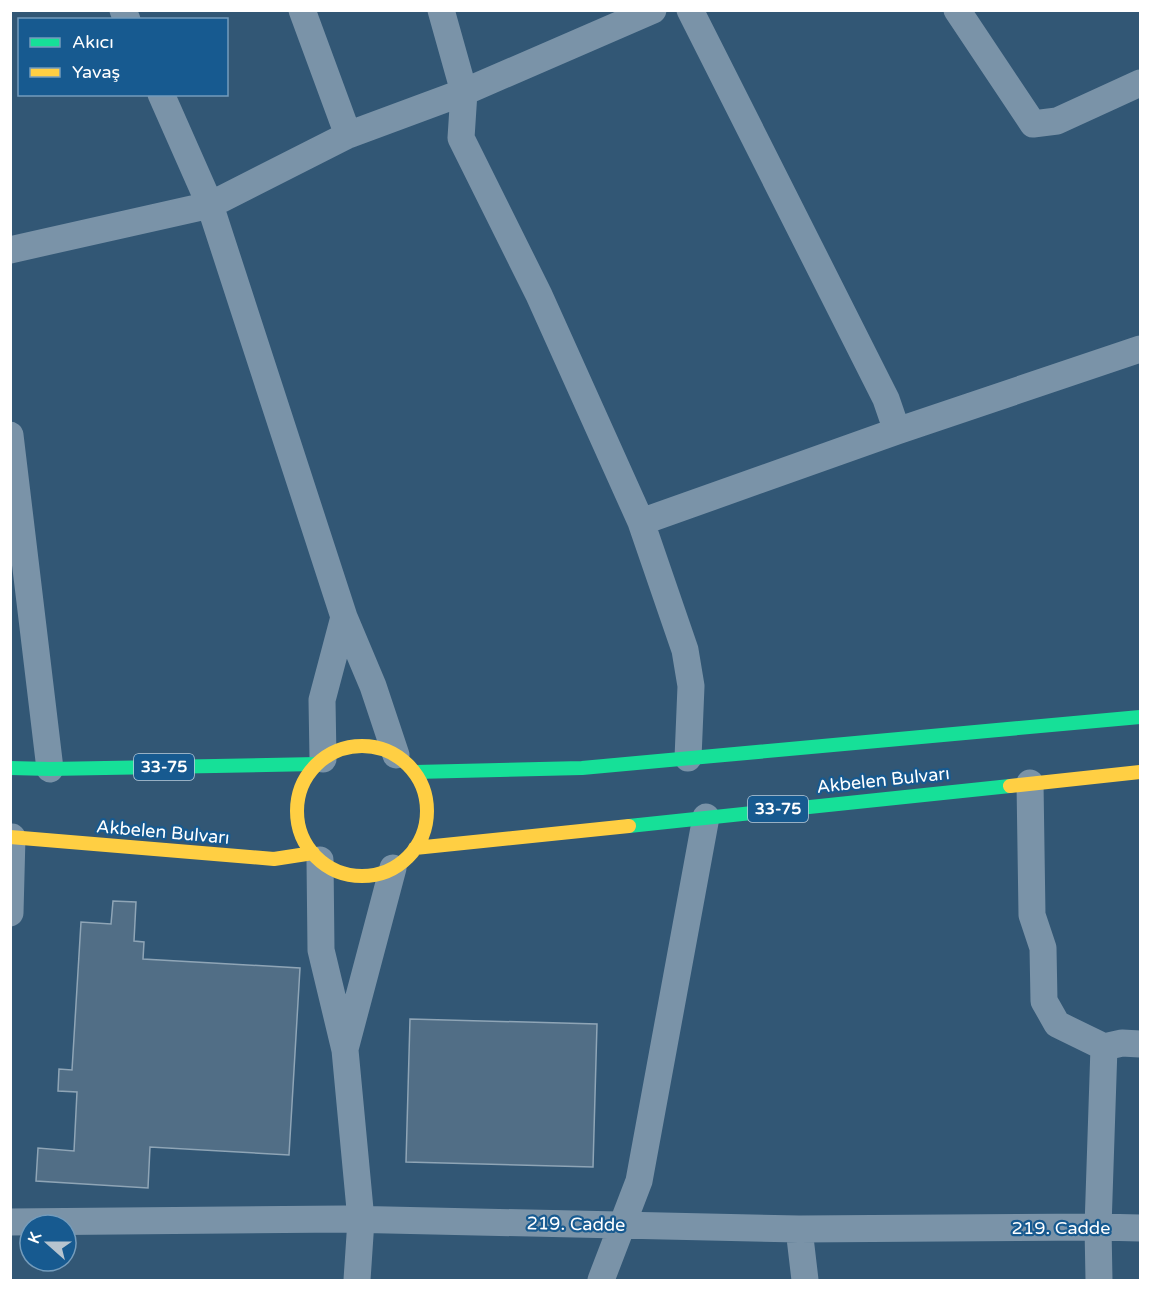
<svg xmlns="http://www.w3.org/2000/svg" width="1151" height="1291" viewBox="0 0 1151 1291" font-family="'Varela Round',sans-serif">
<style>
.building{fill:#516e86;stroke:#8fa5b6;stroke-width:1.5}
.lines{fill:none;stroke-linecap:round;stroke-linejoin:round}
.street{stroke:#7a93a8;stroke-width:27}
.fast{stroke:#16e098;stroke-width:14}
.slow{stroke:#ffcf43;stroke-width:14}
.labels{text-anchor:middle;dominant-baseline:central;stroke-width:4.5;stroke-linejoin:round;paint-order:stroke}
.shield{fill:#175a90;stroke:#b9cede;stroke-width:1.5}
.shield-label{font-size:16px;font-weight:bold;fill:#fff}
.street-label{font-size:18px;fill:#fff;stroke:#175a90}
</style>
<rect width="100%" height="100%" fill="#325775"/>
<path class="building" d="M 113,901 L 136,902 L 134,941 L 144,942 L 143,959 L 300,968 L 289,1155 L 150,1147 L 148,1188 L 36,1181 L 38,1148 L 74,1151 L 77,1092 L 58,1091 L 59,1069 L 72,1070 L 81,922 L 111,924 Z
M 410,1019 L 597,1024 L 593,1167 L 406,1162 Z"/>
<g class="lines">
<path class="street" d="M 123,10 L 127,20
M 302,10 L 348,135
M 441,10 L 464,92 L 461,138 L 539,295 L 641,522 L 685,650 L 691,686 L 688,758
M 690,10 L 886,399 L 897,431
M 957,10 L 1033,124 L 1057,121 L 1140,83
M 161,94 L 210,205 L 344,617 L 373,686 L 396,755
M 10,250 L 210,205 L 348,135 L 464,92 L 653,10
M 10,435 L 50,769
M 641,522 L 897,431 L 1140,349
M 323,759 L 322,700 L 344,617
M 1030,783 L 1032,915 L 1043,948 L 1044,1001 L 1057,1024 L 1104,1047 L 1122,1043 L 1140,1044
M 320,860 L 321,950 L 345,1050 L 361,1220 L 357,1280
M 10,913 L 12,837
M 345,1049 L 393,868
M 10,1222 L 344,1219 L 799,1229 L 1098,1227 L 1140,1228
M 799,1229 L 805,1280
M 601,1280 L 639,1181 L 706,817
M 1099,1280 L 1098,1227 L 1104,1047"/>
<path class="fast" d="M 10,768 L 50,769 L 317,764
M 415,772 L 582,768 L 1140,717
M 629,826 L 1010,786"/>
<path class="slow" d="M297 811a65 65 0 1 1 130 0a65 65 0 1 1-130 0Z
M 1010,786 L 1140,772
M 10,837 L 274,859 L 313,853
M 415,848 L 629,826"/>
</g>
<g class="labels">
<g class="shield">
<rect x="134" y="754" width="60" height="26" rx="4.5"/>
<rect x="748" y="796" width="60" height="26" rx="4.5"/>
</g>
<g class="shield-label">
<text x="164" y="767">33-75</text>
<text x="778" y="809">33-75</text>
</g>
<g class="street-label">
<text transform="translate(883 780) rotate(-6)">Akbelen Bulvarı</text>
<text transform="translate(163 832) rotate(5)">Akbelen Bulvarı</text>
<text transform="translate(576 1224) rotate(1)">219. Cadde</text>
<text x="1061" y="1228">219. Cadde</text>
</g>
</g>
<rect width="1151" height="1291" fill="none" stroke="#ffffff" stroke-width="24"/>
<rect x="18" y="18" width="210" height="78" fill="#175a90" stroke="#749cbc" stroke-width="1.5"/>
<rect x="30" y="38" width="30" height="9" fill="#16e098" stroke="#749cbc" stroke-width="1.5"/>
<text x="72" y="48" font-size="18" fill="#ffffff">Akıcı</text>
<rect x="30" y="68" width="30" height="9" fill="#ffcf43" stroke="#749cbc" stroke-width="1.5"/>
<text x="72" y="78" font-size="18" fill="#ffffff">Yavaş</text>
<g transform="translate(48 1243) rotate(291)"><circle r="28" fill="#175a90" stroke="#749cbc" stroke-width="1.5"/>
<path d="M0-4.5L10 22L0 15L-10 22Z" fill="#b7c4cf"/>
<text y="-9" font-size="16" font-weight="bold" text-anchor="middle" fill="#ffffff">K</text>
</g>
</svg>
